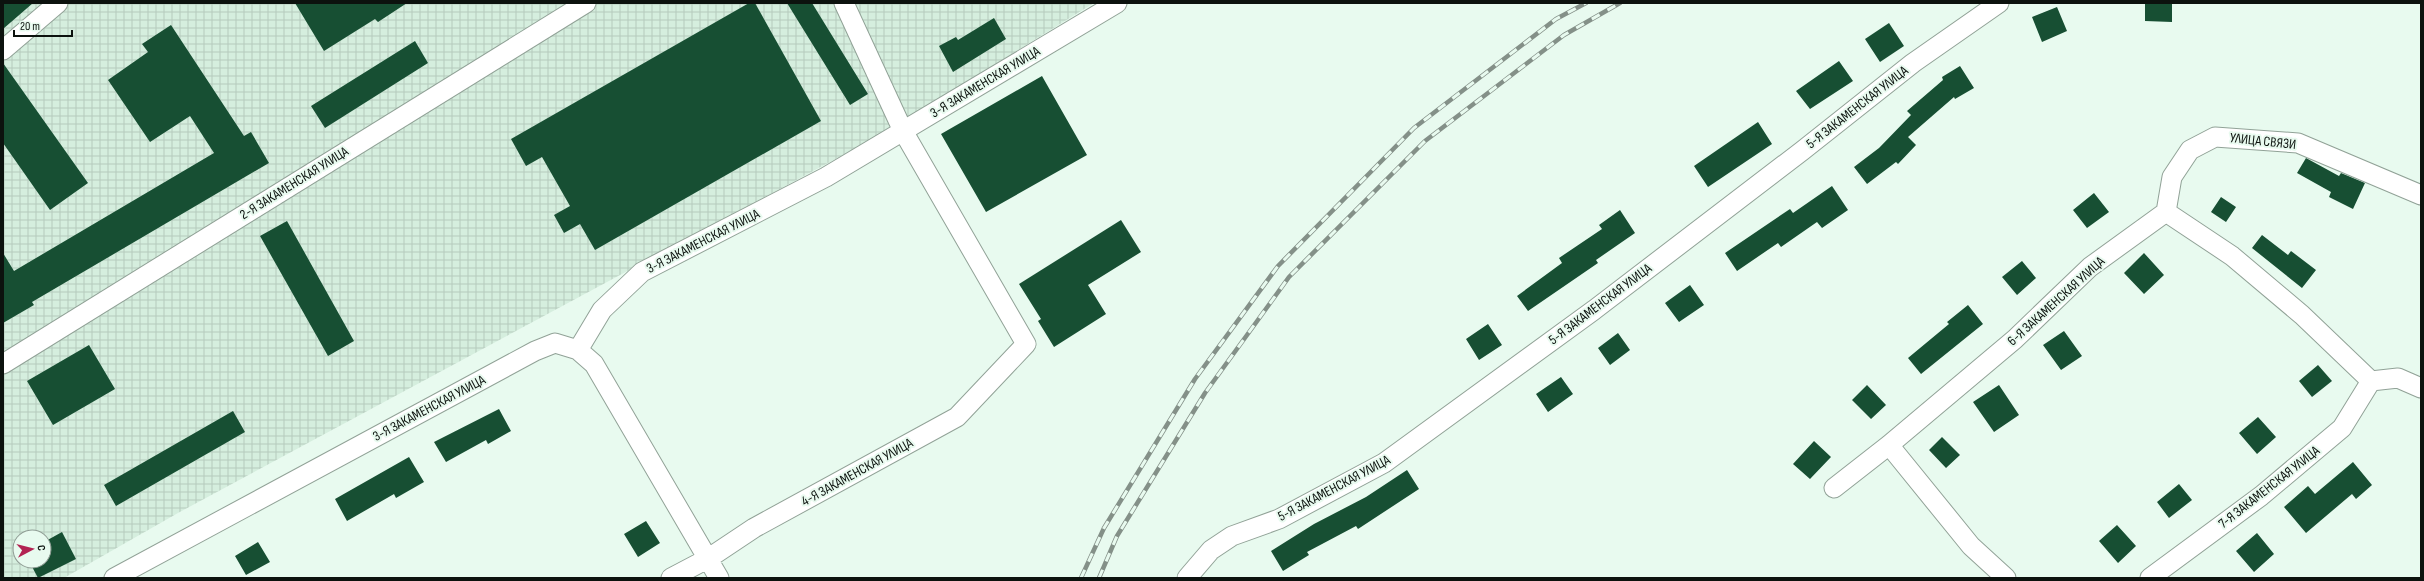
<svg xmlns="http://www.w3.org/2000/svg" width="2424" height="581" viewBox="0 0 2424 581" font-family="'Sofia Sans Condensed',sans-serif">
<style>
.industrial{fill:url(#industrial-grid);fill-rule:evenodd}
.building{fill:#174f33}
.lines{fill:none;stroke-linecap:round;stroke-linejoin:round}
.minor-casing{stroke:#91a297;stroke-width:21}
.minor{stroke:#fff;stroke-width:19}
.rail-casing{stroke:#849088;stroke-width:4.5}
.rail{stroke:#e8faef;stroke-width:3;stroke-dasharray:9;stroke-linecap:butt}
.labels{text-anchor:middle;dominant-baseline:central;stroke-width:4;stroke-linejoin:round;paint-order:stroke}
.street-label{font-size:14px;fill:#0c120e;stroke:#e8faef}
</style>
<defs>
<pattern id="industrial-grid" width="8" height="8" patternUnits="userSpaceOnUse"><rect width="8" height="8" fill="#d5eede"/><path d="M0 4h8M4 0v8" fill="none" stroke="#b6cbbd"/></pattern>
</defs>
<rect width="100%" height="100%" fill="#e8faef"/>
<path class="industrial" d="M 3,3 L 1094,3 L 882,134 L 178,513 L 64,578 L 3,578 ZM 20,537 L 44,537 L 44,561 L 20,561 Z"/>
<path class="building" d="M 3,3 L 33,3 L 3,29 Z
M 295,3 L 407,3 L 378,22 L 375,19 L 324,51 Z
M 749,3 L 755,3 L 821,121 L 595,250 L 580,224 L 564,233 L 554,215 L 570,206 L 542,157 L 526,166 L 511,139 Z
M 787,3 L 812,3 L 868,94 L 850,105 Z
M 2145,3 L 2172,3 L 2172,22 L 2145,21 Z
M 2057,7 L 2067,31 L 2042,42 L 2032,17 Z
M 994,18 L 1006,39 L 953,72 L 939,46 L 956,37 L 958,40 Z
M 1889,23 L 1904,46 L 1880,62 L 1865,39 Z
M 171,25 L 244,136 L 251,132 L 269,163 L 32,302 L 34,305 L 3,323 L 3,253 L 14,271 L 214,153 L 190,116 L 150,142 L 108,80 L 148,52 L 142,44 Z
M 415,41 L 428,63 L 325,128 L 311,106 Z
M 1839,61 L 1853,81 L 1810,109 L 1796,91 Z
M 3,63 L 88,183 L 50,210 L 3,143 Z
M 1960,66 L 1974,88 L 1955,99 L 1954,97 L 1908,137 L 1916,145 L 1898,164 L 1896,162 L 1867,184 L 1854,167 L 1879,148 L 1911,115 L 1907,111 L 1943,80 L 1942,77 Z
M 1042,76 L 1087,155 L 986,212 L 941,134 Z
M 1758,122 L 1772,144 L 1708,187 L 1694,166 Z
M 2306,158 L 2339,176 L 2341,173 L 2365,183 L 2353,209 L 2329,197 L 2331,192 L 2297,173 Z
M 1832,186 L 1848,210 L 1822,228 L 1817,222 L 1781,247 L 1778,243 L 1737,271 L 1725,253 L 1790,209 L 1793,213 Z
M 2094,193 L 2109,212 L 2087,228 L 2073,210 Z
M 2221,197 L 2236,207 L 2226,222 L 2211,212 Z
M 1620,210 L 1635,233 L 1596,260 L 1598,263 L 1528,311 L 1517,296 L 1562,263 L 1559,258 L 1602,229 L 1599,225 Z
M 1121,220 L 1141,252 L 1088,285 L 1106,314 L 1054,347 L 1038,321 L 1041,319 L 1019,284 Z
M 287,221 L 354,341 L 328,356 L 260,236 Z
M 2262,235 L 2288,255 L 2291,251 L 2316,270 L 2302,288 L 2252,248 Z
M 2144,253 L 2164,275 L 2144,294 L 2124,273 Z
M 2022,261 L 2036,278 L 2017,295 L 2002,277 Z
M 1690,285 L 1704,305 L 1679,322 L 1665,303 Z
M 1968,305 L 1983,324 L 1921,374 L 1908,358 L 1949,324 L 1947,322 Z
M 1488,324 L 1502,345 L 1479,360 L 1466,339 Z
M 2064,331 L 2082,356 L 2061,370 L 2043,345 Z
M 1618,333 L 1630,350 L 1610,365 L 1598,348 Z
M 89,345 L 115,389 L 53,425 L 27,381 Z
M 2318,365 L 2332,381 L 2312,397 L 2299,381 Z
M 1561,377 L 1573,394 L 1548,412 L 1536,394 Z
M 1867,385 L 1886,405 L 1871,419 L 1852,400 Z
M 1999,385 L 2019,415 L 1994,432 L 1973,402 Z
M 499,409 L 511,431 L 488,444 L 486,440 L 446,462 L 434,442 Z
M 233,411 L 245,432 L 116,506 L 104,485 Z
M 2258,417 L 2276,437 L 2257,454 L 2239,433 Z
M 1942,437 L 1960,455 L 1946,468 L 1929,450 Z
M 1814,441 L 1831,457 L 1810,479 L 1793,464 Z
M 409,457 L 424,482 L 396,498 L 394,494 L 347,521 L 335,499 Z
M 2353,462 L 2372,485 L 2356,499 L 2352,494 L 2306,533 L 2284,507 L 2308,486 L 2315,494 Z
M 1407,470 L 1419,489 L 1358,529 L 1356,526 L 1307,552 L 1309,555 L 1283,571 L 1271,551 L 1314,524 L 1366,497 Z
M 2179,484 L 2192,500 L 2169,518 L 2157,502 Z
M 646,521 L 660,543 L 638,557 L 624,534 Z
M 2117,525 L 2136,546 L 2118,563 L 2099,541 Z
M 62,532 L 76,559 L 38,578 L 29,561 L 44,561 L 44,542 Z
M 2257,533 L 2274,554 L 2254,572 L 2236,551 Z
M 258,542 L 270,562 L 246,575 L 235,556 Z"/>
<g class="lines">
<defs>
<path id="minor" d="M 3,50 L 58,3
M 2166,212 L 2172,177 L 2190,150 L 2215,137 L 2298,143 L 2421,195
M 578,350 L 602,310 L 642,272 L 826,177 L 1117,3
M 3,364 L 586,3
M 1889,445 L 1971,546 L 2006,578
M 1834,488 L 1889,445 L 2015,339 L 2090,267 L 2166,212 L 2232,256 L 2302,315 L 2371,381 L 2398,378 L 2421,388
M 114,578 L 535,351 L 555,343 L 578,350 L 594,364 L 719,578
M 671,578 L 709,558 L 754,528 L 957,417 L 1026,344 L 903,131 L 844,3
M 1187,578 L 1211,550 L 1232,536 L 1279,519 L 1384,463 L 1594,310 L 1802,151 L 1913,63 L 1999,3
M 2150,578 L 2261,496 L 2342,428 L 2371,381"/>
</defs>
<use href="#minor" class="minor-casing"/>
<use href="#minor" class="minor"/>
<defs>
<path id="rail" d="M 1081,578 L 1104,528 L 1195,379 L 1278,266 L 1414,128 L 1556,19 L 1586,3
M 1099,578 L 1117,536 L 1205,393 L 1289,277 L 1425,141 L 1564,35 L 1620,3"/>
</defs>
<use href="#rail" class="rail-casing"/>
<use href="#rail" class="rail"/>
</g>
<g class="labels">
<g class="street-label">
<text transform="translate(985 82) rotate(-31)">3-Я ЗАКАМЕНСКАЯ УЛИЦА</text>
<text transform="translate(1857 107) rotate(-38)">5-Я ЗАКАМЕНСКАЯ УЛИЦА</text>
<text transform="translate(2263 141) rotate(6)">УЛИЦА СВЯЗИ</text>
<text transform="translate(294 183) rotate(-32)">2-Я ЗАКАМЕНСКАЯ УЛИЦА</text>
<text transform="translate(703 241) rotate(-27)">3-Я ЗАКАМЕНСКАЯ УЛИЦА</text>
<text transform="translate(2056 301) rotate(-42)">6-Я ЗАКАМЕНСКАЯ УЛИЦА</text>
<text transform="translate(1600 304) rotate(-37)">5-Я ЗАКАМЕНСКАЯ УЛИЦА</text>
<text transform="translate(429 408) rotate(-28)">3-Я ЗАКАМЕНСКАЯ УЛИЦА</text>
<text transform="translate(857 472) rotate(-29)">4-Я ЗАКАМЕНСКАЯ УЛИЦА</text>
<text transform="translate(2269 487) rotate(-38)">7-Я ЗАКАМЕНСКАЯ УЛИЦА</text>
<text transform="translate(1334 488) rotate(-28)">5-Я ЗАКАМЕНСКАЯ УЛИЦА</text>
</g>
</g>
<rect width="2424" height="581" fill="none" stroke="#0c120e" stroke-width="8"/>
<g transform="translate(32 549) rotate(83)"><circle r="19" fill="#e8faef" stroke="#909d95"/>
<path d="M0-3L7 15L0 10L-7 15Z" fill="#b22252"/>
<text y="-6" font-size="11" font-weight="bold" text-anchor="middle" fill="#0c120e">С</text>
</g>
<path d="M14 30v6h58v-6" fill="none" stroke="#0c120e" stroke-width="2"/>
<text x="20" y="30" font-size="12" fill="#0c120e" stroke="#e8faef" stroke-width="3" paint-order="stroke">20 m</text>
</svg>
